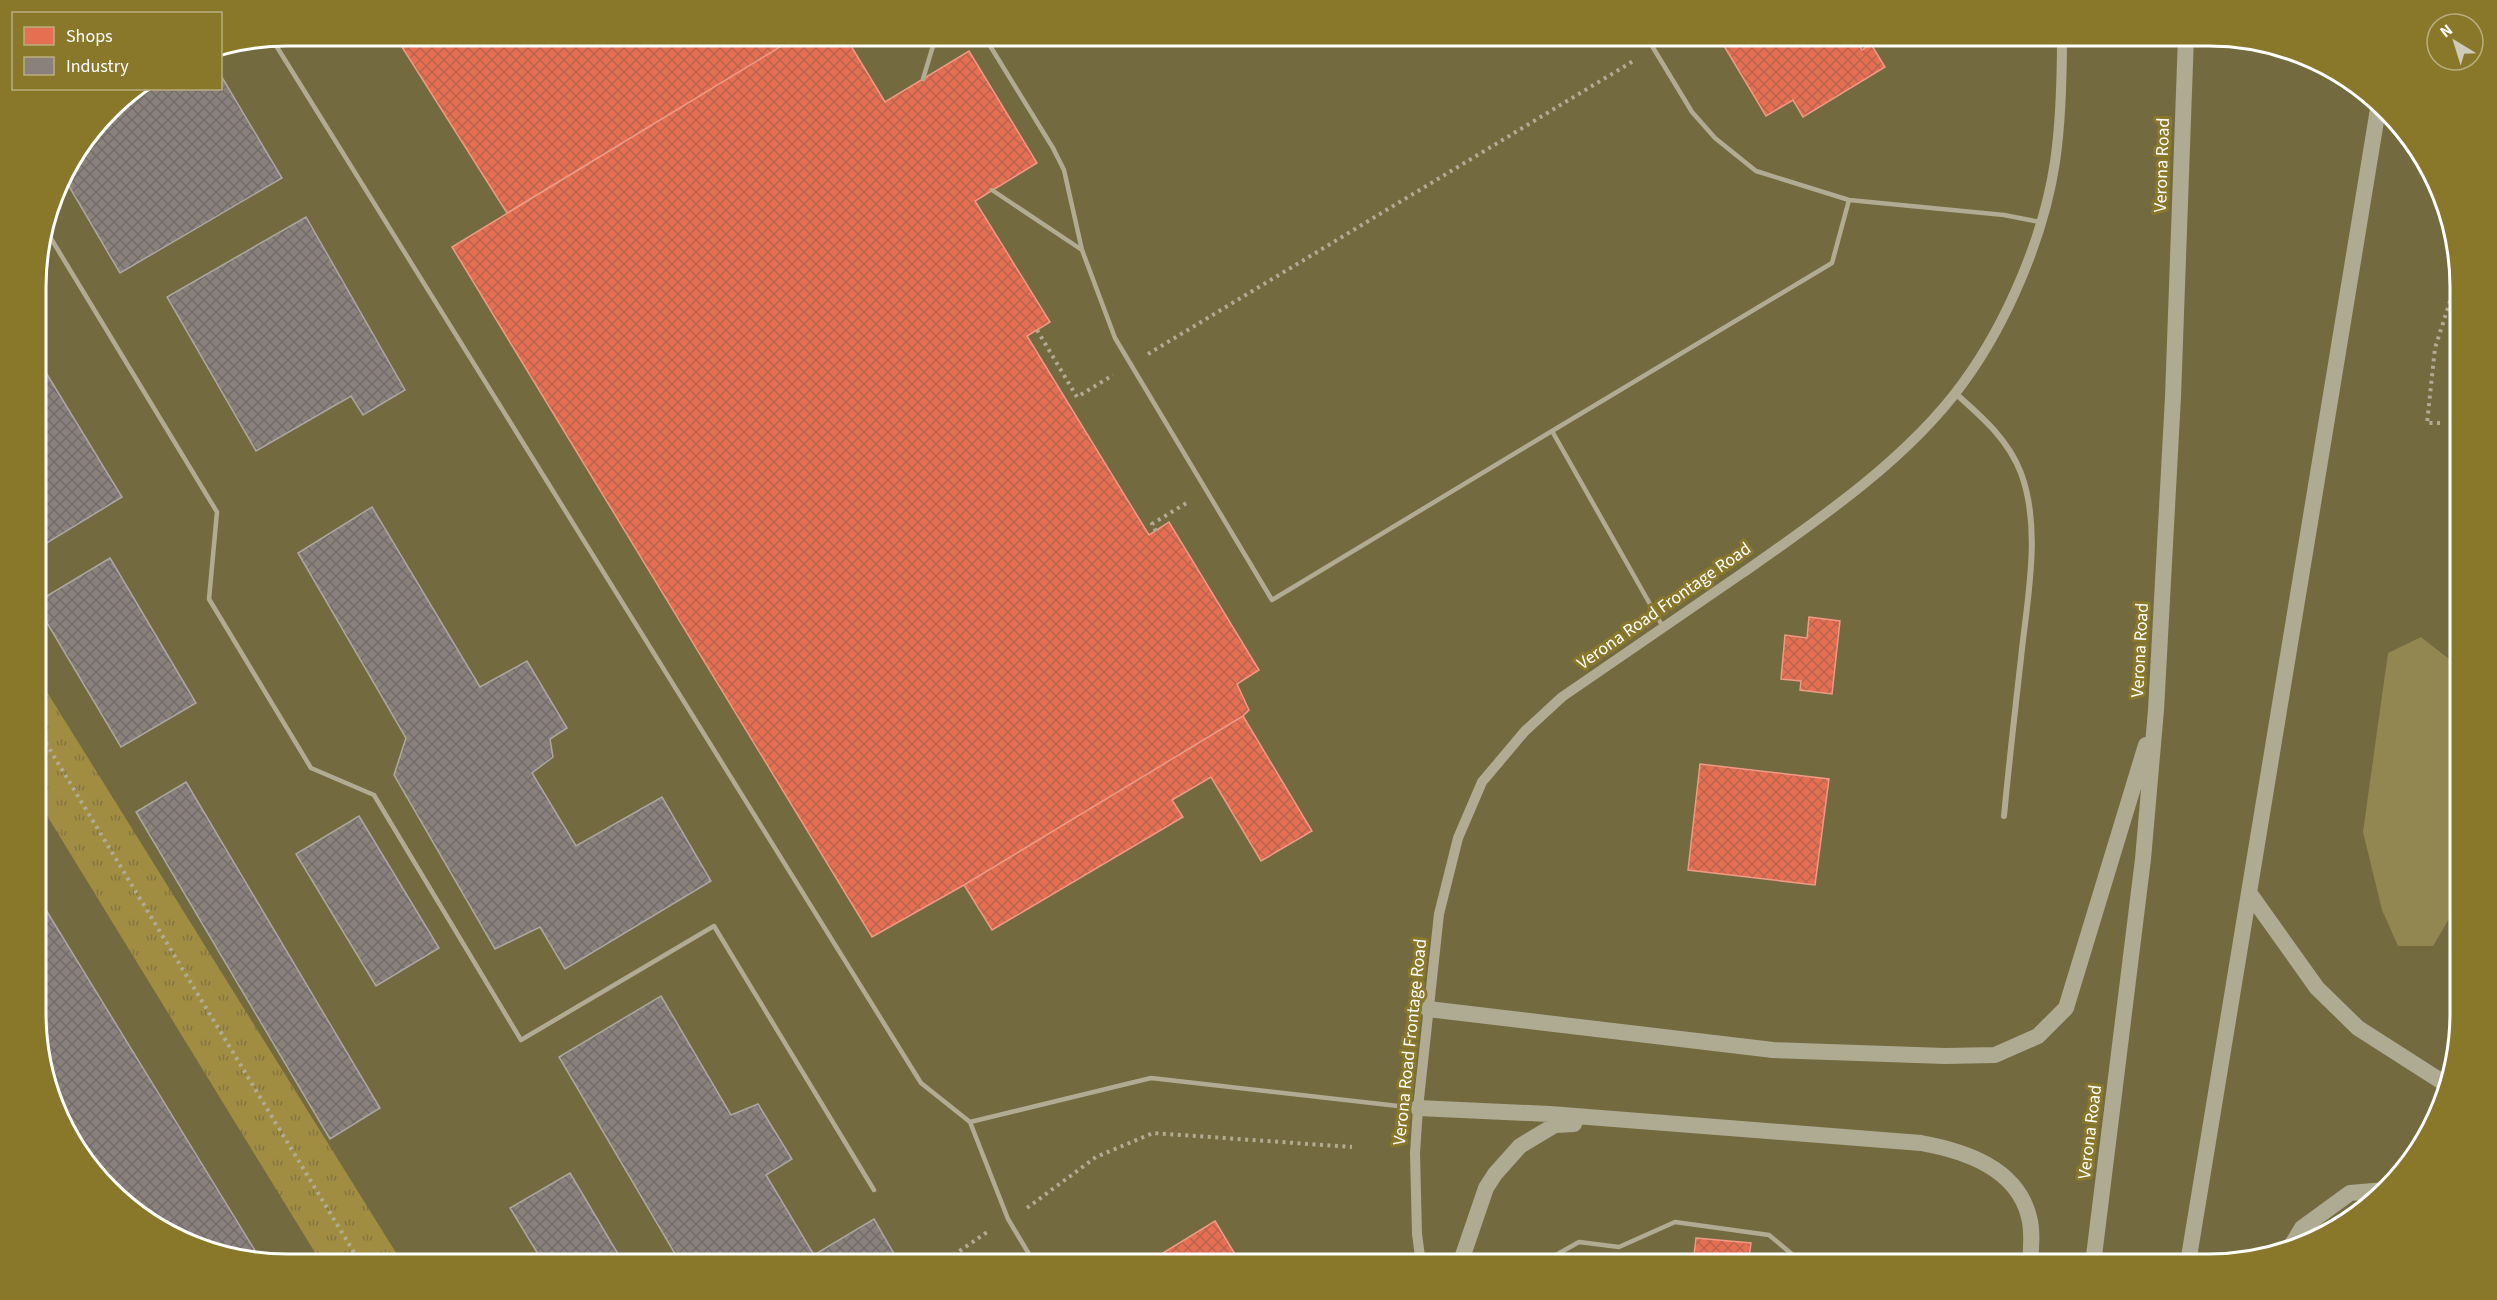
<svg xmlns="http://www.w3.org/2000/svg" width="2497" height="1300" viewBox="0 0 2497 1300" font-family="'Source Sans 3',sans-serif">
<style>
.grass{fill:url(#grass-tufts)}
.water{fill:#928651}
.shops{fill:url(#shops-cross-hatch);stroke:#ee9a85;stroke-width:1.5}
.industry{fill:url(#industry-cross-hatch);stroke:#ada7a3;stroke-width:1.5}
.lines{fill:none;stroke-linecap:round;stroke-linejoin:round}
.path{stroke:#b2ab93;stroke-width:4;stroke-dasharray:3 4.5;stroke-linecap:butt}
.service{stroke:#b2ab93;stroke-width:4.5}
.minor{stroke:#b2ab93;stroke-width:6}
.tertiary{stroke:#b2ab93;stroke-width:10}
.trunk{stroke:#afaa92;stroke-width:16}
.labels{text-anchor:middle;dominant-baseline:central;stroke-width:6;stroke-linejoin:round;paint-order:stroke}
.street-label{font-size:18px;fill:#fff;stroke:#89782a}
.rim{fill:none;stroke:#fff;stroke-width:3}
</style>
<defs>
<pattern id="grass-tufts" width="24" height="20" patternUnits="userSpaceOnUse" patternTransform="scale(1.5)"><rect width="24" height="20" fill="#a08d42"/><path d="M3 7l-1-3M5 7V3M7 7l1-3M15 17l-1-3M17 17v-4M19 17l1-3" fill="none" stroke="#837646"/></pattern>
<pattern id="shops-cross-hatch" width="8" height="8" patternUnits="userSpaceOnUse" patternTransform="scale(1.5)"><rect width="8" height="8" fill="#e76f51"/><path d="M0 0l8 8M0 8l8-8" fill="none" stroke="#b86450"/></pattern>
<pattern id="industry-cross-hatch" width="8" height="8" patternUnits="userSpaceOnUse" patternTransform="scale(1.5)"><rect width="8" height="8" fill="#8a817c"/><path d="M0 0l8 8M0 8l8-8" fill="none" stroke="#716c69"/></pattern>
</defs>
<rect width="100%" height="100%" fill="#736a40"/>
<path class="grass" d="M 37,676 L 403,1264 L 322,1264 L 38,801 Z"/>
<path class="water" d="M 2421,637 L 2454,663 L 2460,679 L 2461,878 L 2453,912 L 2433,946 L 2398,946 L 2382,910 L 2363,832 L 2388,653 Z"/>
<path class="shops" d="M 395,36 L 798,36 L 507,213 Z
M 798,36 L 845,36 L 885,102 L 969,51 L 1037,163 L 975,201 L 1050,322 L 1027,336 L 1149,535 L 1169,522 L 1259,670 L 1237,684 L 1249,710 L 1243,716 L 964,885 L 872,937 L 452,247 Z
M 1718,36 L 1853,36 L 1862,50 L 1871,44 L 1885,67 L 1803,117 L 1793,100 L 1766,116 Z
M 1809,617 L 1840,621 L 1832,694 L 1800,690 L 1801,681 L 1781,679 L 1785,635 L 1807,638 Z
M 1243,716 L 1312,831 L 1261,861 L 1211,777 L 1172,800 L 1183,817 L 992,930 L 964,885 Z
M 1700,764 L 1829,779 L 1815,885 L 1688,870 Z
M 1215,1221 L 1241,1264 L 1145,1264 Z
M 1696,1238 L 1751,1243 L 1748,1264 L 1693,1264 Z"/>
<path class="industry" d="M 220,74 L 282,178 L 120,273 L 63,176 L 116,105 L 145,88 L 220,88 Z
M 306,217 L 405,390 L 363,415 L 351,396 L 256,451 L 167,297 Z
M 37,358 L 122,497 L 37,549 Z
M 372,507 L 480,687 L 527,661 L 567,728 L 550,739 L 553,757 L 532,773 L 576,846 L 662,797 L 711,881 L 565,969 L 540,927 L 495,949 L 394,775 L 406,738 L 298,553 Z
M 110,558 L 196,703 L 121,747 L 37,606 L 37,602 Z
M 186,782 L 380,1108 L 330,1139 L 136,812 Z
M 359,816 L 439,948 L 376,986 L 296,854 Z
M 38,897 L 259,1257 L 176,1238 L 122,1202 L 79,1152 L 38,1045 Z
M 661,996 L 731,1115 L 758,1104 L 792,1159 L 766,1175 L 814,1255 L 874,1219 L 900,1264 L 681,1264 L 559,1057 Z
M 570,1173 L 624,1264 L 544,1264 L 510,1208 Z"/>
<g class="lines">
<path class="path" d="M 1037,330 L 1077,397 L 1113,375
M 1148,354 L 1635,60
M 2440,423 L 2427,423 L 2435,348 L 2453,292 L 2457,264
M 1156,531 L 1152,524 L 1188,502
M 38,730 L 361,1264
M 1027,1208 L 1096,1157 L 1153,1133 L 1352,1147
M 941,1264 L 990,1230"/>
<path class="service" d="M 984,36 L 1053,148 L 1064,170 L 1082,250 L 1115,338 L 1272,600 L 1552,431 L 1663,627
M 1646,36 L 1692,112 L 1715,138 L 1756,171 L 1849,200 L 2004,215 L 2040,222
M 272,39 L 921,1083 L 970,1122 L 1008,1219 L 1035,1264
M 923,79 L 936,36
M 992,190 L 1082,250
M 47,232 L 217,512 L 209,599 L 311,768 L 374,795 L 521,1040 L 714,926 L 874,1190
M 1552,431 L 1832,263 L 1849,200
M 970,1122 L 1151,1078 L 1416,1108
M 1552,1264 L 1556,1255 L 1579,1242 L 1619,1247 L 1675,1222 L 1769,1235 L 1799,1260 L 1799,1264"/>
<path class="minor" d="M 1955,393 C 1982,417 2008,439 2021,473 C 2042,530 2027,599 2021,658 C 2015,711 2009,763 2004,816"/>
<path class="tertiary" d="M 1421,1264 L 1417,1234 L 1415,1153 L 1418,1108 L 1439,914 L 1458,838 L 1482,782 L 1525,731 L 1562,697 C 1621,656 1681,615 1741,574 C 1817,521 1908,459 1963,383 C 2007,323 2044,236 2055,162 C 2061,121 2062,78 2062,36"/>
<path class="trunk" d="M 2250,894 L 2317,988 L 2358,1028 L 2444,1083
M 1428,1009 L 1773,1050 L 1945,1056 L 1995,1055 L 2038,1036 L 2066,1008 L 2146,745
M 1418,1108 L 1550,1114 L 1921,1143 C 1965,1151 2017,1168 2029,1217 C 2033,1232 2031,1248 2030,1264
M 2288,1251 L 2302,1228 L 2350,1193 L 2385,1190
M 2188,1263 L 2379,103
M 1460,1264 L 1486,1188 L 1495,1174 L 1520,1146 L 1555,1125 L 1574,1124
M 2093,1264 L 2143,859 L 2156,710 L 2173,397 L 2186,36"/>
</g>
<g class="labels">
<g class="street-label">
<text transform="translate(2162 165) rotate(-88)">Verona Road</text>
<text transform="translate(1664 606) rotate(-35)">Verona Road Frontage Road</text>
<text transform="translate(2140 650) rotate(-87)">Verona Road</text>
<text transform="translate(1410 1042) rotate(-84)">Verona Road Frontage Road</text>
<text transform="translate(2090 1132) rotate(-83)">Verona Road</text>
</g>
</g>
<path d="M0 0H2497V1300H0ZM287 46H2209A241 241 0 0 1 2450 287V1013A241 241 0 0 1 2209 1254H287A241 241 0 0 1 46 1013V287A241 241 0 0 1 287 46Z" fill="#89782a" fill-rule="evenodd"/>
<path class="rim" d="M287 46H2209A241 241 0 0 1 2450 287V1013A241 241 0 0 1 2209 1254H287A241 241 0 0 1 46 1013V287A241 241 0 0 1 287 46Z"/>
<rect x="12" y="12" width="210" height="78" fill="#89782a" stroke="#b8ae7f" stroke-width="1.5"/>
<rect x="24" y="27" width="30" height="18" fill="#e76f51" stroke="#b8ae7f" stroke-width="1.5"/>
<text x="66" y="42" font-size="18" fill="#ffffff">Shops</text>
<rect x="24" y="57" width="30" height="18" fill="#8a817c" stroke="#b8ae7f" stroke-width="1.5"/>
<text x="66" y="72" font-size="18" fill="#ffffff">Industry</text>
<g transform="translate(2455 42) rotate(322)"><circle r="28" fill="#89782a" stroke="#b8ae7f" stroke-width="1.5"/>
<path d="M0-4.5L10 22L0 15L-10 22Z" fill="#cecbbc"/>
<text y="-9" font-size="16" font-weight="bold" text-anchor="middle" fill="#ffffff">N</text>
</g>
</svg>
